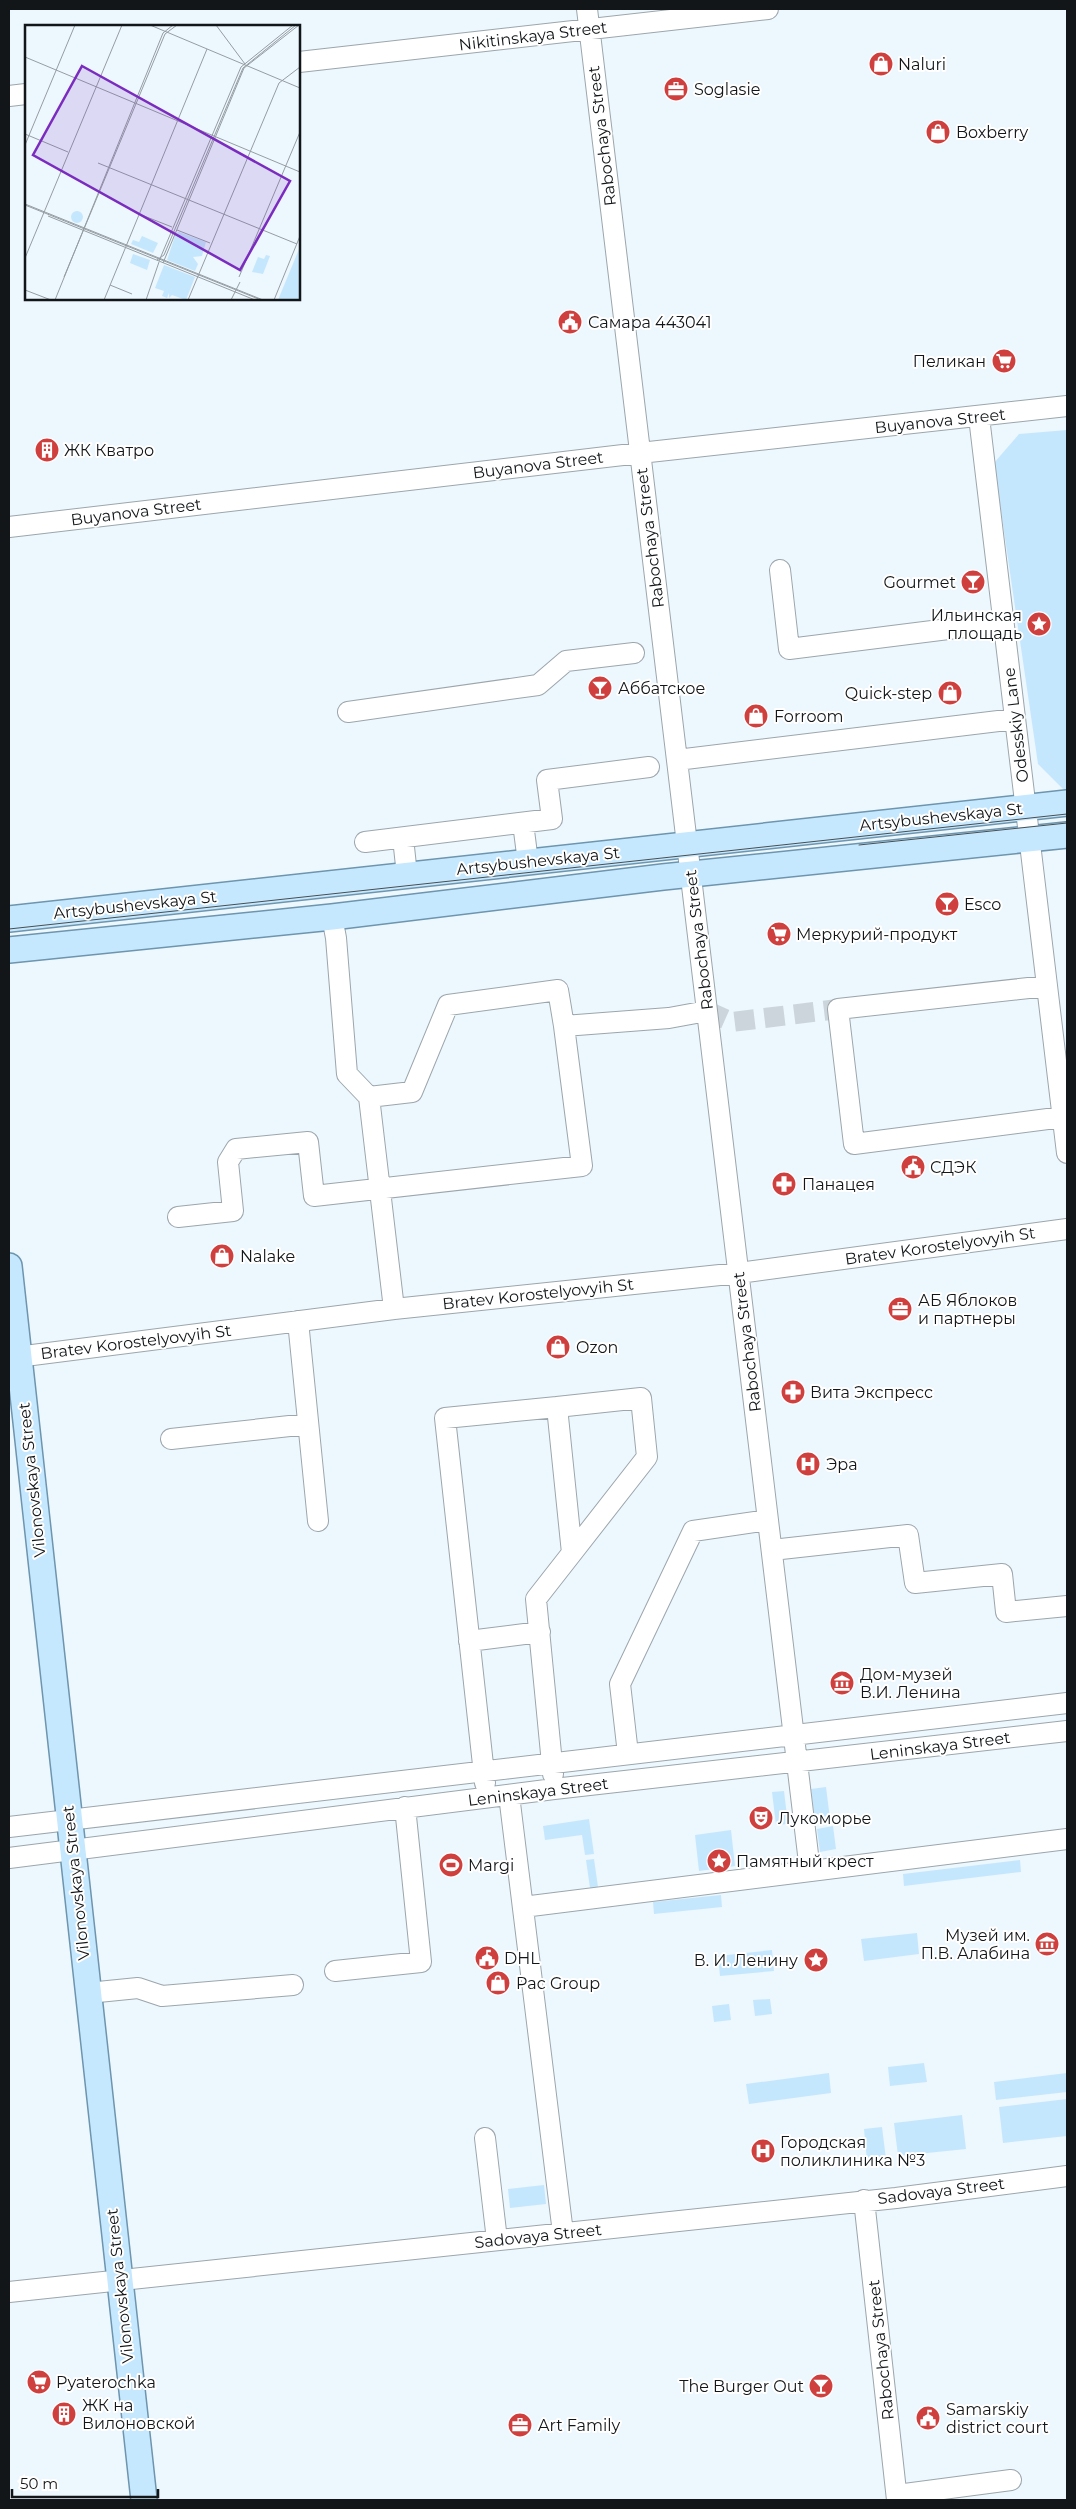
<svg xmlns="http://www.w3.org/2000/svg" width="1076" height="2509" viewBox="0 0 1076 2509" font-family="Montserrat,sans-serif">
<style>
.green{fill:#c5e7fd}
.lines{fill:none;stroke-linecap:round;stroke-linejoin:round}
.minor-tunnel{stroke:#ccd5dc;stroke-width:20;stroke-dasharray:20 10;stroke-linecap:butt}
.minor-casing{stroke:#9ca6ac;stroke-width:22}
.major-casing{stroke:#6d95ae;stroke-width:28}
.minor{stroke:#fff;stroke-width:20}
.major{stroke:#c5e8fe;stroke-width:25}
.tram{stroke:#494e52;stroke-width:1}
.labels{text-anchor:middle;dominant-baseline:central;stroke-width:4;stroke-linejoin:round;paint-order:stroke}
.street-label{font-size:16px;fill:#121618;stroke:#fff}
.poi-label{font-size:16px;fill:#121618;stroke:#fff;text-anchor:start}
.inset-road{fill:none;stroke:#959da2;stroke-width:1}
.view{fill:#7b2cbf;fill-opacity:0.15;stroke:#7b2cbf;stroke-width:2.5}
.inset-edge{fill:none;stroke:#121618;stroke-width:2.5}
</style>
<rect width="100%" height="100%" fill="#edf7fe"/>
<path class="green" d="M 1067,430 L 1067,793 L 1038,764 L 994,463 L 1019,434 Z
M 826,1787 L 830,1819 L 815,1821 L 811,1789 Z
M 784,1791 L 788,1824 L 776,1825 L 772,1792 Z
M 589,1819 L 594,1854 L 585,1855 L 582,1835 L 545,1840 L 543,1826 Z
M 833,1826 L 836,1849 L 820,1852 L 817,1829 Z
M 731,1830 L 735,1866 L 724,1868 L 723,1860 L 718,1858 L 713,1862 L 714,1869 L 699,1871 L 695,1835 Z
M 594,1859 L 598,1887 L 590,1888 L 586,1860 Z
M 1020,1860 L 1021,1872 L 904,1886 L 903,1874 Z
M 721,1895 L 722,1907 L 654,1914 L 653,1902 Z
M 917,1933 L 919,1954 L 864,1961 L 861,1939 Z
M 772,1950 L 774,1971 L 720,1976 L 718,1956 Z
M 770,1999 L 772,2014 L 755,2016 L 753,2000 Z
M 729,2004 L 731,2020 L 714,2022 L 712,2006 Z
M 924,2063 L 927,2082 L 890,2086 L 888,2067 Z
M 829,2073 L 831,2093 L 749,2104 L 746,2084 Z
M 1067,2073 L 1067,2092 L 996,2100 L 994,2082 Z
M 1067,2099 L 1067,2136 L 1003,2143 L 999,2107 Z
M 962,2115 L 966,2149 L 898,2156 L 894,2123 Z
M 882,2127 L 886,2159 L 867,2161 L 864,2129 Z
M 544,2185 L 546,2204 L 510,2208 L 508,2189 Z"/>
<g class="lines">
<path class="minor-tunnel" d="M 707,1011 L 732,1022 L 838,1009"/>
<defs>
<path id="minor" d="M 587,9 L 810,1871
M 299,62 L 768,9
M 9,96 L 26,94
M 979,417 L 1067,1153
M 9,527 L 640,453 L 1067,406
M 780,570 L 789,649 L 1004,622
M 348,712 L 538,685 L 566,661 L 634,653
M 677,760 L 1015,719
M 523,823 L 528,862
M 403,838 L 407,875
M 365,842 L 552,819 L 547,780 L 649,767
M 332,917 L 336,938 L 347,1074 L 369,1097 L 394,1309
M 1047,986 L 838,1009 L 854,1144 L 1063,1117
M 369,1097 L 412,1092 L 448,1005 L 558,990 L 564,1026
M 178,1217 L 233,1211 L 228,1162 L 236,1149 L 308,1142 L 314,1196 L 582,1166 L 564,1026 L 669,1018 L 707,1011
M 298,1321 L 318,1521
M 9,1358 L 394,1309 L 739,1273 L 1067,1229
M 557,1407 L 641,1398 L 647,1457 L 572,1553
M 171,1439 L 308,1424
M 772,1550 L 908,1535 L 915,1583 L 1002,1574 L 1006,1612 L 1067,1606
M 469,1641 L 540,1632
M 628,1754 L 620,1684 L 693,1531 L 768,1520
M 485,1783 L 445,1418 L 557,1407 L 572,1553 L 536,1599 L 553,1774
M 509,1795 L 563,2233
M 9,1827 L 1067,1703
M 9,1858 L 554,1789 L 1067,1731
M 523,1907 L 1067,1839
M 335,1971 L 421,1962 L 405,1807
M 88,1993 L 138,1988 L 162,1996 L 293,1985
M 485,2138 L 497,2240
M 864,2200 L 897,2500
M 9,2292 L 896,2198 L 1067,2176
M 897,2495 L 1011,2480"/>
<path id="major" d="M 9,919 L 1067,803
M 9,950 L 332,917 L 663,877 L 1067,835
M 9,1266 L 144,2500"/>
</defs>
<use href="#minor" class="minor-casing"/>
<use href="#major" class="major-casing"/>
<use href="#minor" class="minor"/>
<use href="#major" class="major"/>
<path class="tram" d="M 859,845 L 1067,823
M 9,929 L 1067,814"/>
</g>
<defs>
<symbol id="shop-disc" viewBox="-11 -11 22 22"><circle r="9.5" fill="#ce3f3d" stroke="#fff"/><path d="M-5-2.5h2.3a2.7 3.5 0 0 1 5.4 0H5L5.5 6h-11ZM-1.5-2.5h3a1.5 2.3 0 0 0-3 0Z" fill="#fff"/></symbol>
<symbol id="office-disc" viewBox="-11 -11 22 22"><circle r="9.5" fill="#ce3f3d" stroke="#fff"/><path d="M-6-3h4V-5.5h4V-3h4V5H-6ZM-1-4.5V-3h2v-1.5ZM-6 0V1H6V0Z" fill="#fff"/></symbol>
<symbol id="civic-disc" viewBox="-11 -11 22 22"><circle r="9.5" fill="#ce3f3d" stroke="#fff"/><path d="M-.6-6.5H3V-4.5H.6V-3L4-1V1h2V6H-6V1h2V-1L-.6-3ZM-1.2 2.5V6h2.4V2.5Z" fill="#fff"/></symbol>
<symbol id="supermarket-disc" viewBox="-11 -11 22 22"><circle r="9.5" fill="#ce3f3d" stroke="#fff"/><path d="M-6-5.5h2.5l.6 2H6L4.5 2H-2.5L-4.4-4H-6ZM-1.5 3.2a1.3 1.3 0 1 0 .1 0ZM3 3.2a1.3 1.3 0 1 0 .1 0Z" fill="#fff"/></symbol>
<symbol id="building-disc" viewBox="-11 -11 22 22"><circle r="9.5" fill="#ce3f3d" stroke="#fff"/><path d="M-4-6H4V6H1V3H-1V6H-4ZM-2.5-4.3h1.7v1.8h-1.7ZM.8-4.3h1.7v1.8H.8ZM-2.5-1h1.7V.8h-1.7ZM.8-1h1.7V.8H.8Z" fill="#fff"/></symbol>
<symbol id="bar-disc" viewBox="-11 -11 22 22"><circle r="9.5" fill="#ce3f3d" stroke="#fff"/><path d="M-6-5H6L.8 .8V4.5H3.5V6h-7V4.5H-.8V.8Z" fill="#fff"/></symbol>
<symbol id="sight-disc" viewBox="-11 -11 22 22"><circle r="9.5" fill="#ce3f3d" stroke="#fff"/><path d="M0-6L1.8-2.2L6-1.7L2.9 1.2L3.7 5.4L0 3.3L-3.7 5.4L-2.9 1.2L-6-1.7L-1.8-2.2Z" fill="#fff"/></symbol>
<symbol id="pharmacy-disc" viewBox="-11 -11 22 22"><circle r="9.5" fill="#ce3f3d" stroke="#fff"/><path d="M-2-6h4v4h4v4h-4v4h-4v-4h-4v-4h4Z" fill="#fff"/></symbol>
<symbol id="hospital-disc" viewBox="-11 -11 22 22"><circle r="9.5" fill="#ce3f3d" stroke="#fff"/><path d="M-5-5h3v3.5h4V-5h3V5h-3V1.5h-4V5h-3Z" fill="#fff"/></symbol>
<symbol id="museum-disc" viewBox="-11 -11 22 22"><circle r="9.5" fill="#ce3f3d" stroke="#fff"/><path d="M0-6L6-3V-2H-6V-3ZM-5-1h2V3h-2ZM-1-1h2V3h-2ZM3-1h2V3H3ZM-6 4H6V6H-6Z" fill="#fff"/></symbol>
<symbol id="theatre-disc" viewBox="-11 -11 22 22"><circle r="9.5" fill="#ce3f3d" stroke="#fff"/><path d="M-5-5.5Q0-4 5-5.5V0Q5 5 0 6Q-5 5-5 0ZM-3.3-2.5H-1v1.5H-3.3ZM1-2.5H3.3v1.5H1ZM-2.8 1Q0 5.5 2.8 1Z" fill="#fff"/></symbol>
<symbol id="stadium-disc" viewBox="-11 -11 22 22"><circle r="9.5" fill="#ce3f3d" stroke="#fff"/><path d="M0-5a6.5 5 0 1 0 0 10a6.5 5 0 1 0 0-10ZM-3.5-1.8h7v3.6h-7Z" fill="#fff"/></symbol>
</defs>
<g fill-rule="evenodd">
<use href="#shop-disc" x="867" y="50" width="28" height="28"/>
<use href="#office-disc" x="662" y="75" width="28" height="28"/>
<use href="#shop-disc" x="924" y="118" width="28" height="28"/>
<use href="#civic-disc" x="556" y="308" width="28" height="28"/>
<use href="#supermarket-disc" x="990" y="347" width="28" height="28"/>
<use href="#building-disc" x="33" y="436" width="28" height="28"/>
<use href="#bar-disc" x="959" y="568" width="28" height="28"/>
<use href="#sight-disc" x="1025" y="610" width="28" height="28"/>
<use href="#bar-disc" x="586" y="674" width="28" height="28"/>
<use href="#shop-disc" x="936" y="679" width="28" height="28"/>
<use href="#shop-disc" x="742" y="702" width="28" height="28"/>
<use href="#bar-disc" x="933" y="890" width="28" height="28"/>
<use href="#supermarket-disc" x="765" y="920" width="28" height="28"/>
<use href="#civic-disc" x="899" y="1153" width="28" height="28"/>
<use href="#pharmacy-disc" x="770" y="1170" width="28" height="28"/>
<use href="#shop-disc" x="208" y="1242" width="28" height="28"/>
<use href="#office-disc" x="886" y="1295" width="28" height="28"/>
<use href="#shop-disc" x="544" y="1333" width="28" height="28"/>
<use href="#pharmacy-disc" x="779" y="1378" width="28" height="28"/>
<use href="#hospital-disc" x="794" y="1450" width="28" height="28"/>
<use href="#museum-disc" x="828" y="1669" width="28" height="28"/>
<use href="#theatre-disc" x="747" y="1804" width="28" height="28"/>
<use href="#sight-disc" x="705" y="1847" width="28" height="28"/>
<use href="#stadium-disc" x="437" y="1851" width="28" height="28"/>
<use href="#museum-disc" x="1033" y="1930" width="28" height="28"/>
<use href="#civic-disc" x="473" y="1944" width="28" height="28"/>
<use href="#sight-disc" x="802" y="1946" width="28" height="28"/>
<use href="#shop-disc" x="484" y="1969" width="28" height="28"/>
<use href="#hospital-disc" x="749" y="2137" width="28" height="28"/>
<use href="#supermarket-disc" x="25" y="2368" width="28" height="28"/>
<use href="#bar-disc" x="807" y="2372" width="28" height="28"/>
<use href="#building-disc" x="50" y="2400" width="28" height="28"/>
<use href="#civic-disc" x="914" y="2404" width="28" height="28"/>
<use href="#office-disc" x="506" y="2411" width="28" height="28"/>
</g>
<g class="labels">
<g class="street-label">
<text transform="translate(533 36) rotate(-7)">Nikitinskaya Street</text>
<text transform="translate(602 136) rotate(-97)">Rabochaya Street</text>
<text transform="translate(940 421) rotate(-6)">Buyanova Street</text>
<text transform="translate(538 465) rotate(-7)">Buyanova Street</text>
<text transform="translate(136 512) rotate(-7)">Buyanova Street</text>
<text transform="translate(650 538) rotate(-97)">Rabochaya Street</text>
<text transform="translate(1016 725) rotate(-97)">Odesskiy Lane</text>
<text transform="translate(941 817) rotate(-6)">Artsybushevskaya St</text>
<text transform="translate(538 861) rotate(-6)">Artsybushevskaya St</text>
<text transform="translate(135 905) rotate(-6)">Artsybushevskaya St</text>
<text transform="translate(699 940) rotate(-97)">Rabochaya Street</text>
<text transform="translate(940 1246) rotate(-8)">Bratev Korostelyovyih St</text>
<text transform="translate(538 1294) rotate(-6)">Bratev Korostelyovyih St</text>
<text transform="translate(136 1342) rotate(-7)">Bratev Korostelyovyih St</text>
<text transform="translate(747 1342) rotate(-97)">Rabochaya Street</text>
<text transform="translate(32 1480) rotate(-96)">Vilonovskaya Street</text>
<text transform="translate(940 1746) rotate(-7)">Leninskaya Street</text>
<text transform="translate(538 1792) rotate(-7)">Leninskaya Street</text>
<text transform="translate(76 1883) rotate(-96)">Vilonovskaya Street</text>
<text transform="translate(941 2191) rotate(-7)">Sadovaya Street</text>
<text transform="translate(538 2236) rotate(-6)">Sadovaya Street</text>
<text transform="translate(120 2286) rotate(-96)">Vilonovskaya Street</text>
<text transform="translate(881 2350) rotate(-96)">Rabochaya Street</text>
</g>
<g class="poi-label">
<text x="898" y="64">Naluri</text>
<text x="694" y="89">Soglasie</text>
<text x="956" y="132">Boxberry</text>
<text x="588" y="322">Самара 443041</text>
<text x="986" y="361" text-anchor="end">Пеликан</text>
<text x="64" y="450">ЖК Кватро</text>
<text x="956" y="582" text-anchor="end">Gourmet</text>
<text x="1022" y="615" text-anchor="end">Ильинская<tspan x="1022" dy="18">площадь</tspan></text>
<text x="618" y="688">Аббатское</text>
<text x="932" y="693" text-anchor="end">Quick-step</text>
<text x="774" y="716">Forroom</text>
<text x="964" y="904">Esco</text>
<text x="796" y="934">Меркурий-продукт</text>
<text x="930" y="1167">СДЭК</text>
<text x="802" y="1184">Панацея</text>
<text x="240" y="1256">Nalake</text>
<text x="918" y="1300">АБ Яблоков<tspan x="918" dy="18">и партнеры</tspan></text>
<text x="576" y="1347">Ozon</text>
<text x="810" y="1392">Вита Экспресс</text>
<text x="826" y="1464">Эра</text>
<text x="860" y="1674">Дом-музей<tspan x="860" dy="18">В.И. Ленина</tspan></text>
<text x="778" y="1818">Лукоморье</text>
<text x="736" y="1861">Памятный крест</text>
<text x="468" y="1865">Margi</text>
<text x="1030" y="1935" text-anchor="end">Музей им.<tspan x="1030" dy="18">П.В. Алабина</tspan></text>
<text x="504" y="1958">DHL</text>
<text x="798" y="1960" text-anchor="end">В. И. Ленину</text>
<text x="516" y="1983">Pac Group</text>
<text x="780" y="2142">Городская<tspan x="780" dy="18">поликлиника №3</tspan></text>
<text x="56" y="2382">Pyaterochka</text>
<text x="804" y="2386" text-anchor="end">The Burger Out</text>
<text x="82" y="2405">ЖК на<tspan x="82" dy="18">Вилоновской</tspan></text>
<text x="946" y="2409">Samarskiy<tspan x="946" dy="18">district court</tspan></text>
<text x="538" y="2425">Art Family</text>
</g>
</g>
<g transform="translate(25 25)">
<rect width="275" height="275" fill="#edf7fe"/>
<path d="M46 192a6 6 0 1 1 12 0a6 6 0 1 1-12 0ZM 154,207 L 181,217 L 177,231 L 168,232 L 173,239 L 170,246 L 142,235 L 151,208 ZM 117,211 L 133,218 L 128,228 L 106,219 L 108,215 L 114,217 ZM 275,221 L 275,275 L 253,275 L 272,229 ZM 108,229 L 125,235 L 122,245 L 105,238 ZM 241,230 L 245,231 L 238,249 L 227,247 L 233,232 L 239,234 ZM 139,240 L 170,252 L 161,275 L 147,270 L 144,273 L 144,268 L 142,273 L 137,271 L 139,266 L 130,263 Z" fill="#c5e7fd"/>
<path class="inset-road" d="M 125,0 L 275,63M 191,0 L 220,39M 0,32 L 275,147M 0,109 L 43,127M 0,120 L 50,0M 73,138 L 272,219M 0,179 L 238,275M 0,180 L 236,275M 114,189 L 147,202M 23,191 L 230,275M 152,205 L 185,218M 0,233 L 97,0M 132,235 L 139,230 L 218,43 L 271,0M 134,236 L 216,42 L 268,0M 138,238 L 219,43 L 274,0M 39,252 L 140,9 L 152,0M 214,252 L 275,107M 85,260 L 107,269M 0,265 L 26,275M 30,275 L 138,8 L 148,0M 79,275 L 182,24M 121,275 L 134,237M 163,275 L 254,58 L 275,42M 206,275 L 215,257M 249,275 L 275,211"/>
<path class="view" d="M 57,41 L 265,156 L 215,245 L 8,130 Z"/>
<rect width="275" height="275" class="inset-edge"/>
</g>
<rect width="1076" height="2509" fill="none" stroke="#121618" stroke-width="20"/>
<path d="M12 2489v8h146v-8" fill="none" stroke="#121618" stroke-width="2.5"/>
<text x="20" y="2489" font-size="15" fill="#121618" stroke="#ffffff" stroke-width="4" paint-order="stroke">50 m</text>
</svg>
